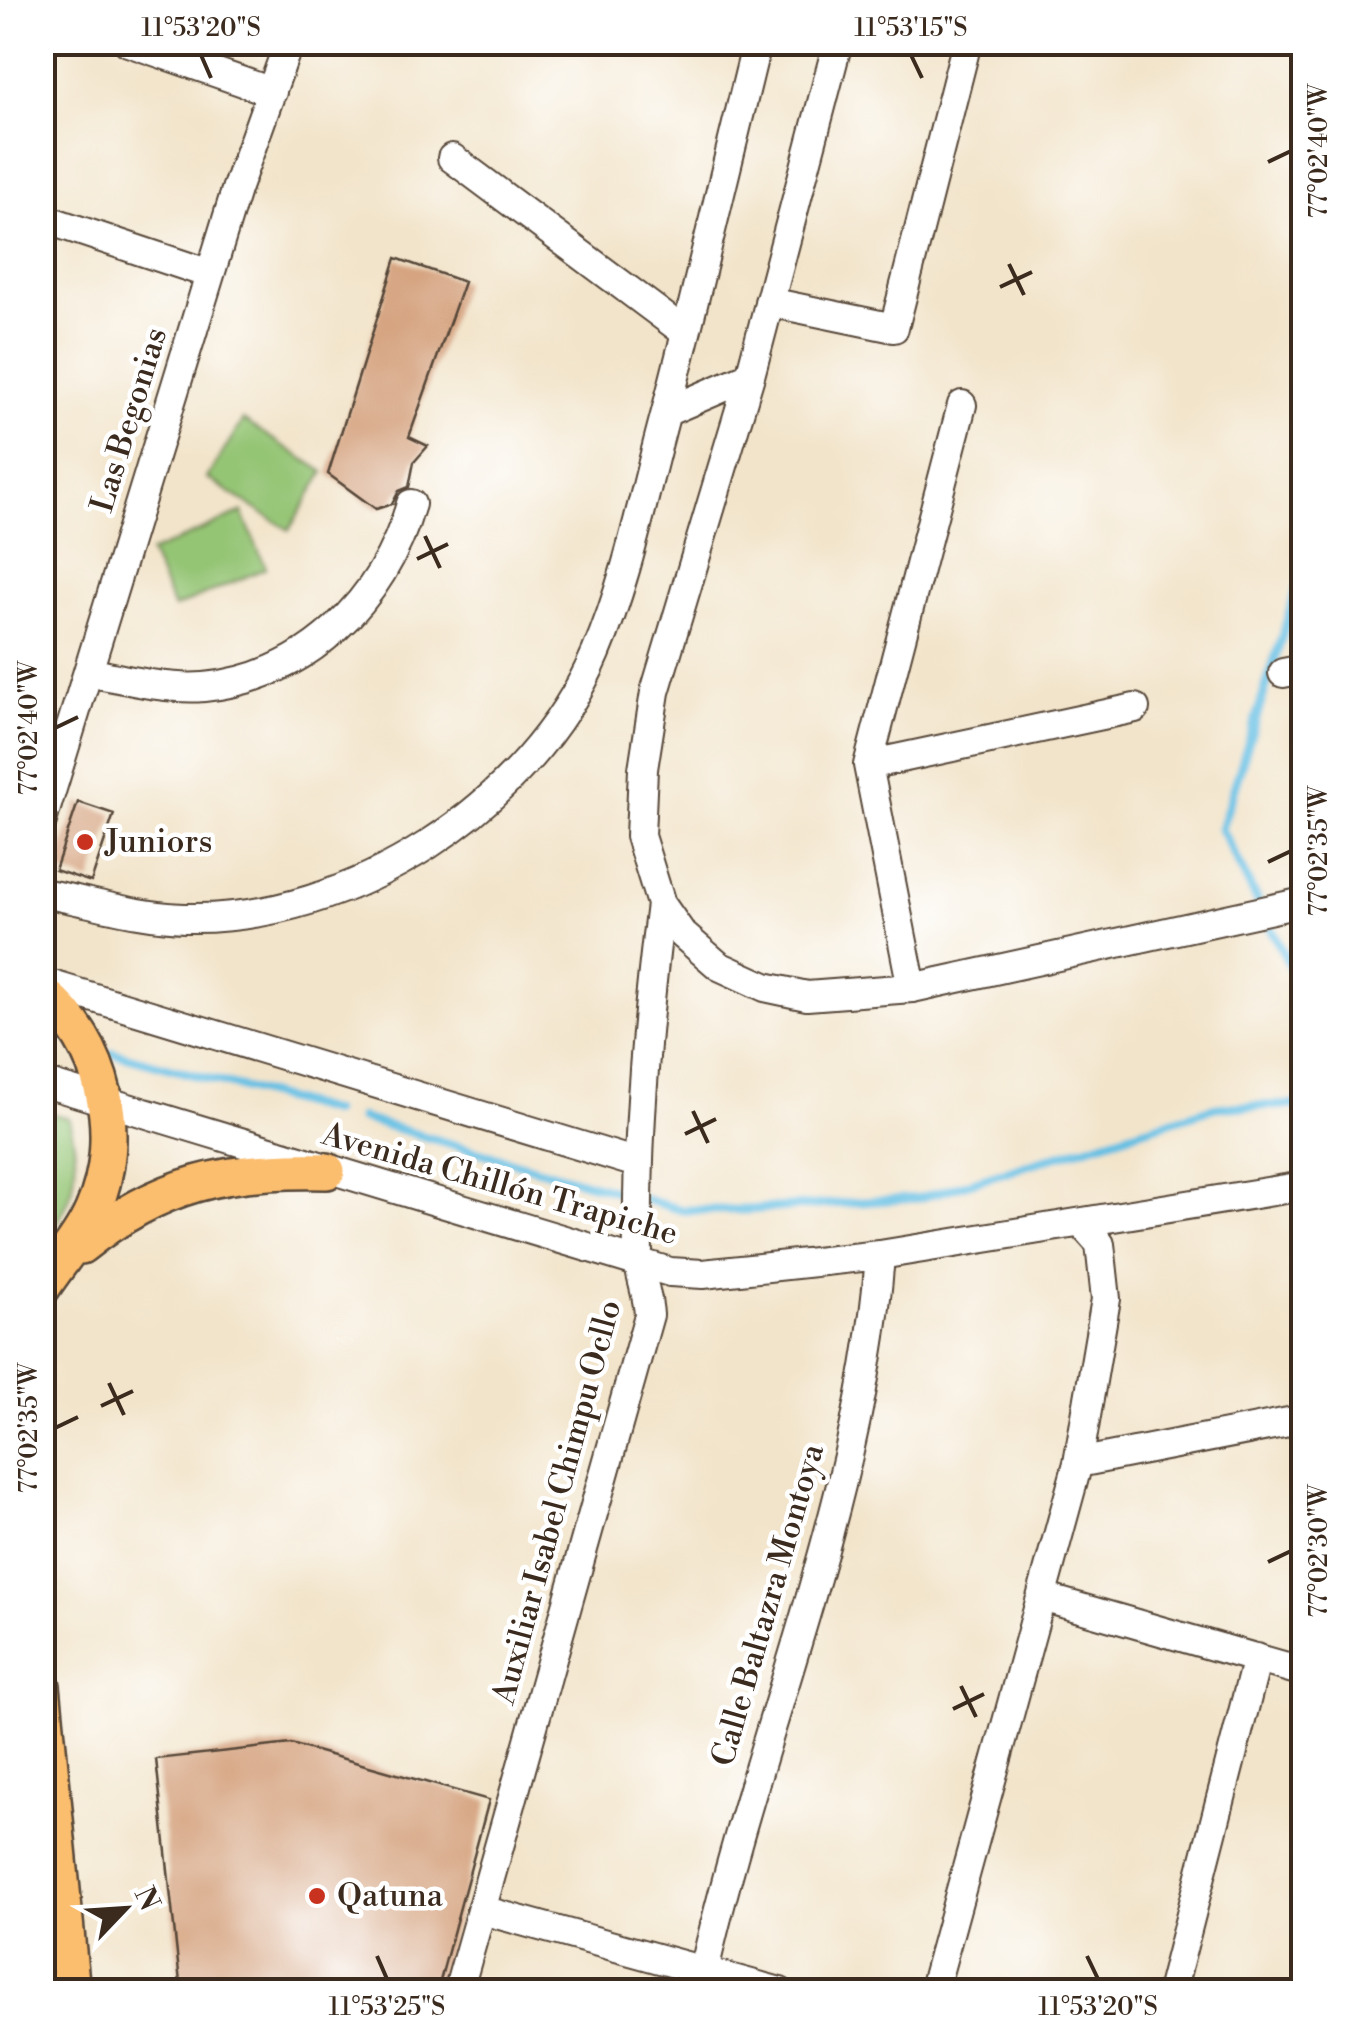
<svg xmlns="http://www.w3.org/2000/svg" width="1346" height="2034" viewBox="0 0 1346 2034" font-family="'Libre Bodoni',serif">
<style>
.green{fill:#94c575;stroke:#68784a;stroke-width:2.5}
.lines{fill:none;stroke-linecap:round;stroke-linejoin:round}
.stream{stroke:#65bfe3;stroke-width:9}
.building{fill:#d6a481}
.minor-casing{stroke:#564638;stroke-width:32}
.major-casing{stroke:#564638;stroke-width:40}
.minor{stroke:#fff;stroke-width:28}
.major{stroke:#fbbd6e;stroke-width:35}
.ticks{fill:none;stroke:#3b2a1e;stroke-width:4}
.poi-dot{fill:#c8321e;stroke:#fff;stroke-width:4}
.labels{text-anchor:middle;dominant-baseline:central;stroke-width:9;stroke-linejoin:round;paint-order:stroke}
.street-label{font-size:32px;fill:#3b2a1e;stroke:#fff}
.poi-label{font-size:32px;fill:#3b2a1e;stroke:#fff;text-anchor:start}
.neatline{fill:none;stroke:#3b2a1e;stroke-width:4}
.ticks-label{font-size:25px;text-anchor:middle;fill:#3b2a1e}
</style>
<rect width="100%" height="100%" fill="#fff"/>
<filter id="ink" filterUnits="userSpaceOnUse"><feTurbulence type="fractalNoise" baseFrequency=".01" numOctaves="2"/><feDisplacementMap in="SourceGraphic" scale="20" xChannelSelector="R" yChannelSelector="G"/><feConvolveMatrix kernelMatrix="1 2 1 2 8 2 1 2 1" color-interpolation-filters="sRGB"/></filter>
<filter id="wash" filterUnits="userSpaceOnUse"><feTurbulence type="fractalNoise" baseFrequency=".0048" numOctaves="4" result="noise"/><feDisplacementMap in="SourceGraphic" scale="40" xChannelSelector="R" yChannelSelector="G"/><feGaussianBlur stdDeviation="2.25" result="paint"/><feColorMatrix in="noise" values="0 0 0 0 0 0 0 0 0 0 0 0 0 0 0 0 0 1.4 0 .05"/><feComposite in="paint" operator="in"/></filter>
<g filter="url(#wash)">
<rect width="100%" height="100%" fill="#f2e4ca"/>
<path class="green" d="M 243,420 L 324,472 L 289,530 L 207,478 Z
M 242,512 L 266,568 L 174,608 L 150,553 Z
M 43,1111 L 69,1118 C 82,1170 76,1201 43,1243 Z"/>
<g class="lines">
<path class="stream" d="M 1304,567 L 1221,829 L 1304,994
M 42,1031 L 60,1035
M 113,1053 L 332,1112
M 360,1118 L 682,1210 L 746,1210 L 920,1198 L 1216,1107 L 1304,1105"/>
</g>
<g id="blocks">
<path class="building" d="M 396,258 L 464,282 L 409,437 L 428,446 L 414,462 L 409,487 L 399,491 L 392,504 L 376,509 L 328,474 Z
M 78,802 L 114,814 L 91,882 L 55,870 Z
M 291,1744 L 489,1800 L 437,1992 L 181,1992 L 156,1759 Z"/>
</g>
</g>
<g filter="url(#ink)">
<use href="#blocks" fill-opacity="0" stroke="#564638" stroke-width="2.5"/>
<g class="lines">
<defs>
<path id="minor" d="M 128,42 L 272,92
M 838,42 L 750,376 L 655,692 L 643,769 L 640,836 L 661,904 L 682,934 L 719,966 L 765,987 L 807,996 L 912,988 L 1304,902
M 452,158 L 686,333 L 666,412
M 42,218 L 210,274
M 769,302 L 894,328 L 967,42
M 686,333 L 757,42
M 88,672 C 125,679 166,690 204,687 C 307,677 383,601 411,504
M 1283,673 L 1304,669
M 868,765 L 1135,708
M 42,821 L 236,190 L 289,42
M 42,893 C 88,901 138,917 185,918 C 351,922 531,806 596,653 C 628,578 644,492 666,412 L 750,376
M 42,982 L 637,1163
M 912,988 L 868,765 L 962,405
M 42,1082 L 670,1272 L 703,1274 L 880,1255 L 1304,1186
M 1078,1463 L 1304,1419
M 1042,1597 L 1304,1672
M 482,1910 L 780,1992
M 704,1971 C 757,1736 863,1494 880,1255
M 458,1992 L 649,1315 C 648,1294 639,1275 638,1255 C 636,1137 646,1021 661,904
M 933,1992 L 1078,1463 L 1106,1299 L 1100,1244 L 1083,1225
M 1171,1992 L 1257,1658"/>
<path id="major" d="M 42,993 C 105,1042 125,1137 93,1210 C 81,1238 59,1262 42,1288
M 81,1246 C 159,1183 228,1168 327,1171
M 42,1686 L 72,1992"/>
</defs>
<use href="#minor" class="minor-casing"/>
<use href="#major" class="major-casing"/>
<use href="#minor" class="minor"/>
<use href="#major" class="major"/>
</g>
</g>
<path class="ticks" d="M 201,55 L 211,78M 911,55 L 922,78M 1268,162 L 1291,151M 1009,264 L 1024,295M 1000,287 L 1032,272M 425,536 L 440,568M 417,559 L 448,544M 55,728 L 78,717M 1268,862 L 1291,851M 693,1111 L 708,1143M 685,1134 L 716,1119M 109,1383 L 124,1415M 101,1406 L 133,1391M 55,1428 L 78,1417M 1268,1562 L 1291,1551M 961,1686 L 976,1717M 953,1709 L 984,1694M 377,1956 L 387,1979M 1087,1956 L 1098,1979"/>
<g class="poi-dot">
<circle cx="85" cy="842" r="10"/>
<circle cx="317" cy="1896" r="10"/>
</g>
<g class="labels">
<g class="street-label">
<text transform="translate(129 420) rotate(-73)">Las Begonias</text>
<text transform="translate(500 1184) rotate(16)">Avenida Chillón Trapiche</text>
<text transform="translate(557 1502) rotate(-75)">Auxiliar Isabel Chimpu Ocllo</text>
<text transform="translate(768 1605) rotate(-74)">Calle Baltazra Montoya</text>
</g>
<g class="poi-label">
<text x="105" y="842">Juniors</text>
<text x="337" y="1896">Qatuna</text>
</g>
</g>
<rect width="1346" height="2034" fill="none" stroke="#fff" stroke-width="110"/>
<g transform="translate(125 1909) rotate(65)" stroke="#ffffff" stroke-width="8" paint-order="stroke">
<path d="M0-8L18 38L0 25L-18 38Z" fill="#3b2a1e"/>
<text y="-15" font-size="28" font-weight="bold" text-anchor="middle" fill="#3b2a1e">N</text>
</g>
<rect x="55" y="55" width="1236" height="1924" class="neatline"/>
<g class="ticks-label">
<text x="201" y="36">11°53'20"S</text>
<text x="911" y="36">11°53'15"S</text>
<text transform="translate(1318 151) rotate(-90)" y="9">77°02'40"W</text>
<text transform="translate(28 728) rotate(-90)" y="9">77°02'40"W</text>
<text transform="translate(1318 851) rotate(-90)" y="9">77°02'35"W</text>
<text transform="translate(28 1428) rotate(-90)" y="9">77°02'35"W</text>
<text transform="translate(1318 1551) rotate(-90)" y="9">77°02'30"W</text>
<text x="387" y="2015">11°53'25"S</text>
<text x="1098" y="2015">11°53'20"S</text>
</g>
</svg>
